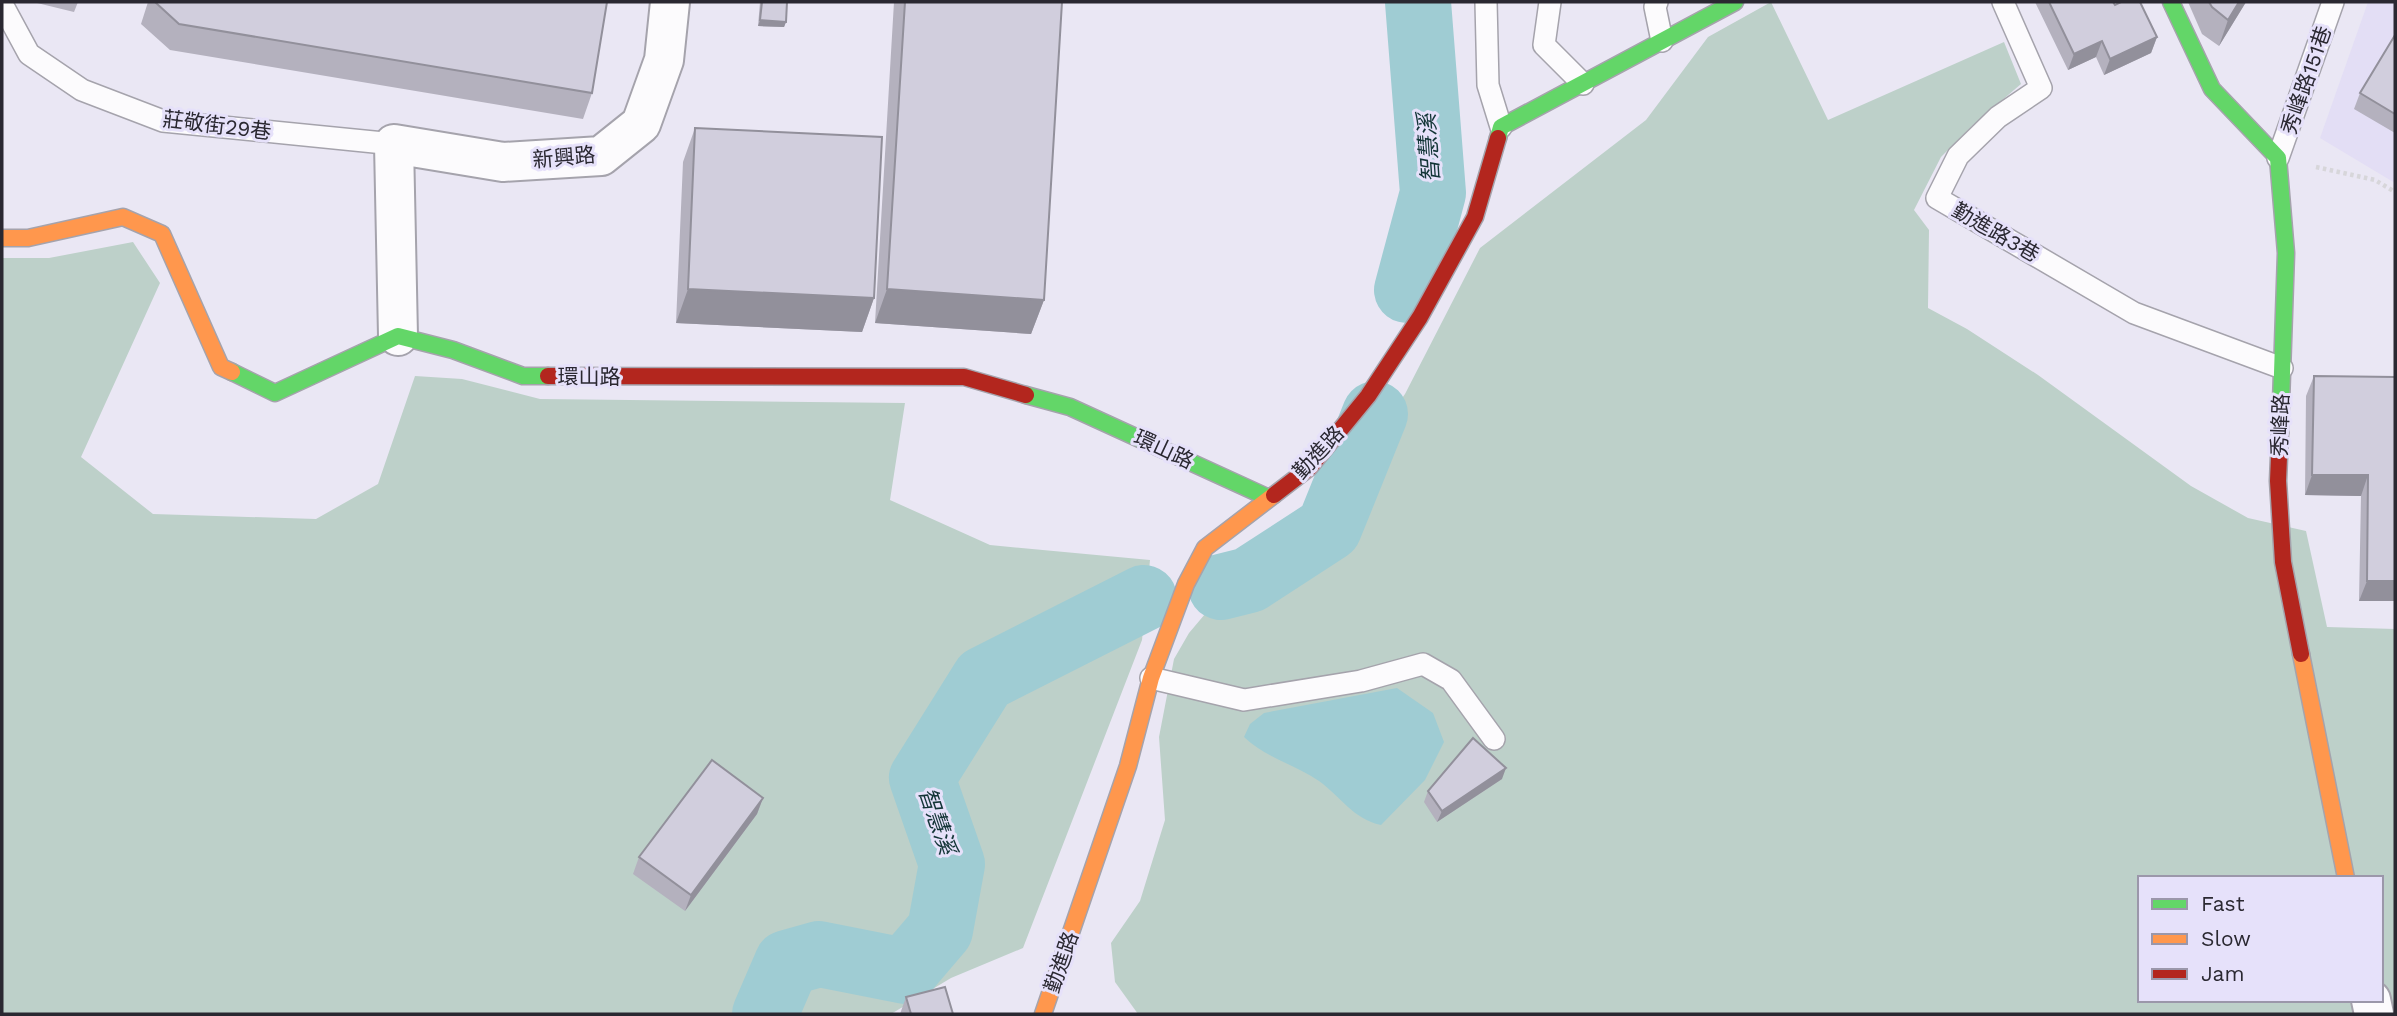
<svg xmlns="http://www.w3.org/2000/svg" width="2397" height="1016" viewBox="0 0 2397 1016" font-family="'Work Sans','Noto Sans TC',sans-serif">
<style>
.built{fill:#e3def5}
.green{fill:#bdd0c9;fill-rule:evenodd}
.water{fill:#9fccd3}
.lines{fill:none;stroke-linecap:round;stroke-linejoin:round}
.river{stroke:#9fccd3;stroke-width:66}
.lane-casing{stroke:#a5a3ac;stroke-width:24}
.street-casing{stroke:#a5a3ac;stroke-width:42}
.fast-casing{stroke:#a5a3ac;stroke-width:19}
.slow-casing{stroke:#a5a3ac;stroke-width:19}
.jam-casing{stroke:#a5a3ac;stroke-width:19}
.path{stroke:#d7d6da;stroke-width:4.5;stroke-dasharray:3.5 3.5;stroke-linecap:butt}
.lane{stroke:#fcfbfd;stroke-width:21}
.street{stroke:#fcfbfd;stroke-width:38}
.fast{stroke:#63d668;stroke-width:16}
.slow{stroke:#ff974d;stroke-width:16}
.jam{stroke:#b3261e;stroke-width:16}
.wall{fill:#b4b1be}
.shaded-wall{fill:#92909b}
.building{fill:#d1cedd;stroke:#92909b;stroke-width:2}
.labels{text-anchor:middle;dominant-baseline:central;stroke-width:6;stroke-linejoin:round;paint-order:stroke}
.street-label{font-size:21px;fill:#2a2831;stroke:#e6e1fa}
.water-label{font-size:23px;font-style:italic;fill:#133537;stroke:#e6e1fa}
</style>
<rect width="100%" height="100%" fill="#eae7f4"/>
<path class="built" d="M 2368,2 L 2395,2 L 2395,183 L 2320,138 Z"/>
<path class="green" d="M 1771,2 L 1828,120 L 2004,42 L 2021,84 L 1972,126 L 1941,157 L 1914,210 L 1929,230 L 1928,308 L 1967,329 L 2038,375 L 2191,486 L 2248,518 L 2306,531 L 2327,627 L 2395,629 L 2395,1014 L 1138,1014 L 1115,982 L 1111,943 L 1140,901 L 1165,820 L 1159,737 L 1174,659 L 1189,633 L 1260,549 L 1329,500 L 1405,394 L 1480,248 L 1646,120 L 1708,37 ZM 2140,878 L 2381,878 L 2381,1000 L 2140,1000 Z
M 133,242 L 160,283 L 81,457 L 153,514 L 316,519 L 378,484 L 415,376 L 462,379 L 540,399 L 905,403 L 890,500 L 990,545 L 1150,560 L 1142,640 L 1023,948 L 951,978 L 891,1014 L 2,1014 L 2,258 L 49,258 Z"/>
<path class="water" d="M 1397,688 L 1433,713 L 1444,742 L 1425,780 L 1381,825 C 1353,819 1341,797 1319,781 C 1294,764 1266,758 1244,737 L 1250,724 L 1264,713 Z"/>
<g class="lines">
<path class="river" d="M 1407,290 L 1433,193 L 1418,2
M 1221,587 L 1249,580 L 1329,528 L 1375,414
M 765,1014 L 787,963 L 819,954 L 905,971 L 940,930 L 952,864 L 922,778 L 984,679 L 1144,598"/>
<defs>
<path id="lane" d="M 1486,2 L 1488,85 L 1501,127
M 1550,2 L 1544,45 L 1583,84
M 1657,2 L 1655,7 L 1662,41
M 2003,2 L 2041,88 L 1998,117 L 1958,156 L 1937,198 L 2134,313 L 2282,368
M 2,4 L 29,54 L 82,90 L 163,121 L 394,144
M 2278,158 L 2333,2
M 1151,678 L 1244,700 L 1361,681 L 1423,664 L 1451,680 L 1494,739"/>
<path id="street" d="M 398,336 L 394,144 L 503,162 L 601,156 L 641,124 L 664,60 L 670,2
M 2371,1000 L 2374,1014"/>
<path id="fast" d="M 2171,2 L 2212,89 L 2278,158 L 2286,253 L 2280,433
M 1498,138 L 1501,127 L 1735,2
M 232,372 L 275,393 L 398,336 L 453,350 L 523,376 L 548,376
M 1026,395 L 1070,407 L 1269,498"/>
<path id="slow" d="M 2,238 L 28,238 L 123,217 L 162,234 L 221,367 L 232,372
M 2301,654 L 2346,878
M 1043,1014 L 1128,766 L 1151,678 L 1186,584 L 1205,548 L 1274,495"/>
<path id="jam" d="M 548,376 L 964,377 L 1026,395
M 2280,433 L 2278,481 L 2283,562 L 2301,654
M 1274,495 L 1309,468 L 1368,396 L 1420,317 L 1475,217 L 1498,138"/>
</defs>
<use href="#lane" class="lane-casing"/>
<use href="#street" class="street-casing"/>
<use href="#fast" class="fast-casing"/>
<use href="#slow" class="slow-casing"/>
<use href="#jam" class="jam-casing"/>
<path class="path" d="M 2316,167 L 2375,180 L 2395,192"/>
<use href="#lane" class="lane"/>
<use href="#street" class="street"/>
<use href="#fast" class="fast"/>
<use href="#slow" class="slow"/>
<use href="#jam" class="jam"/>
</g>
<path class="wall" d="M 33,2 L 78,2 L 74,12 Z
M 148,2 L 607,2 L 592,93 L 583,119 L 170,50 L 141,24 Z
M 760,2 L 787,2 L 786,22 L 784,27 L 758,26 Z
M 894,2 L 1062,2 L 1044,300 L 1031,334 L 875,323 Z
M 2035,2 L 2113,2 L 2115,5 L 2157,37 L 2151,53 L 2104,75 L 2096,57 L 2068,70 Z
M 2188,2 L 2246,2 L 2219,46 L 2202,34 Z
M 2395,35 L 2395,133 L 2354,109 L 2360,93 Z
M 695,128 L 874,298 L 862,332 L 676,323 L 683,162 Z
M 2314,376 L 2395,377 L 2395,601 L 2359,601 L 2361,496 L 2305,495 L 2306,396 Z
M 1502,779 L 1437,822 L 1424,802 L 1428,791 Z
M 763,798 L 757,814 L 685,911 L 633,874 L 639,857 Z
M 906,997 L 953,1014 L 900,1014 Z"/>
<path class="shaded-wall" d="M 2239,2 L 2246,2 L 2219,46 L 2228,20 Z
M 760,20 L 786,22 L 784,27 L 758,26 Z
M 2157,37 L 2151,53 L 2104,75 L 2110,59 Z
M 2102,41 L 2096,57 L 2068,70 L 2074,54 Z
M 688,289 L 874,298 L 862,332 L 676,323 Z
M 887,289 L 1044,300 L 1031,334 L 875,323 Z
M 2312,475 L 2368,475 L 2361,496 L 2305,495 Z
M 2367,581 L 2395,581 L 2395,601 L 2359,601 Z
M 1506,768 L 1502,779 L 1437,822 L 1442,811 Z
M 763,798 L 757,814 L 685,911 L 691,895 Z"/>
<path class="building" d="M 155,2 L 607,2 L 592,93 L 179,24 Z
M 762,2 L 787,2 L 786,22 L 760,20 Z
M 905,2 L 1062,2 L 1044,300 L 887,289 Z
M 2049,2 L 2113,2 L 2115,5 L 2121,2 L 2140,2 L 2157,37 L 2110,59 L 2102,41 L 2074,54 Z
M 2209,2 L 2239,2 L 2228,20 L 2212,7 Z
M 2395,35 L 2395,114 L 2360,93 Z
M 695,128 L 882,137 L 874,298 L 688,289 Z
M 2314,376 L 2395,377 L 2395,581 L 2367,581 L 2368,475 L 2312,475 Z
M 1473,738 L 1506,768 L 1442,811 L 1428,791 Z
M 712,760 L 763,798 L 691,895 L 639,857 Z
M 945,987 L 953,1014 L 911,1014 L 906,997 Z"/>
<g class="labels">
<g class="street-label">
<text transform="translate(2306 80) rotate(-71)">秀峰路151巷</text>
<text transform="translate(217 125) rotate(7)">莊敬街29巷</text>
<text transform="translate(564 157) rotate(-5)">新興路</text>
<text transform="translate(1996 232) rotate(30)">勤進路3巷</text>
<text x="589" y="376">環山路</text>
<text transform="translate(2280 425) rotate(-88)">秀峰路</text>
<text transform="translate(1164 449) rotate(25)">環山路</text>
<text transform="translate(1318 452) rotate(-47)">勤進路</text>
<text transform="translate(1061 962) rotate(-71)">勤進路</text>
</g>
<g class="water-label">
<text transform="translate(1429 148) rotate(-94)">智慧溪</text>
<text transform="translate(937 821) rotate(71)">智慧溪</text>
</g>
</g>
<rect width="2397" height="1016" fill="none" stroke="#2a2831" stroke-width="7"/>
<rect x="2138" y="876" width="245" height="126" fill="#e6e1fa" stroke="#9b97aa" stroke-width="2"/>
<rect x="2152" y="899" width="35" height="10" fill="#63d668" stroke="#9b97aa" stroke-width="2"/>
<text x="2201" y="911" font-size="21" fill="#2a2831">Fast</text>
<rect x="2152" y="934" width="35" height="10" fill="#ff974d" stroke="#9b97aa" stroke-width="2"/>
<text x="2201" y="946" font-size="21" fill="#2a2831">Slow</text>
<rect x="2152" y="969" width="35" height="10" fill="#b3261e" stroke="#9b97aa" stroke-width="2"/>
<text x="2201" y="981" font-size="21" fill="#2a2831">Jam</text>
</svg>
